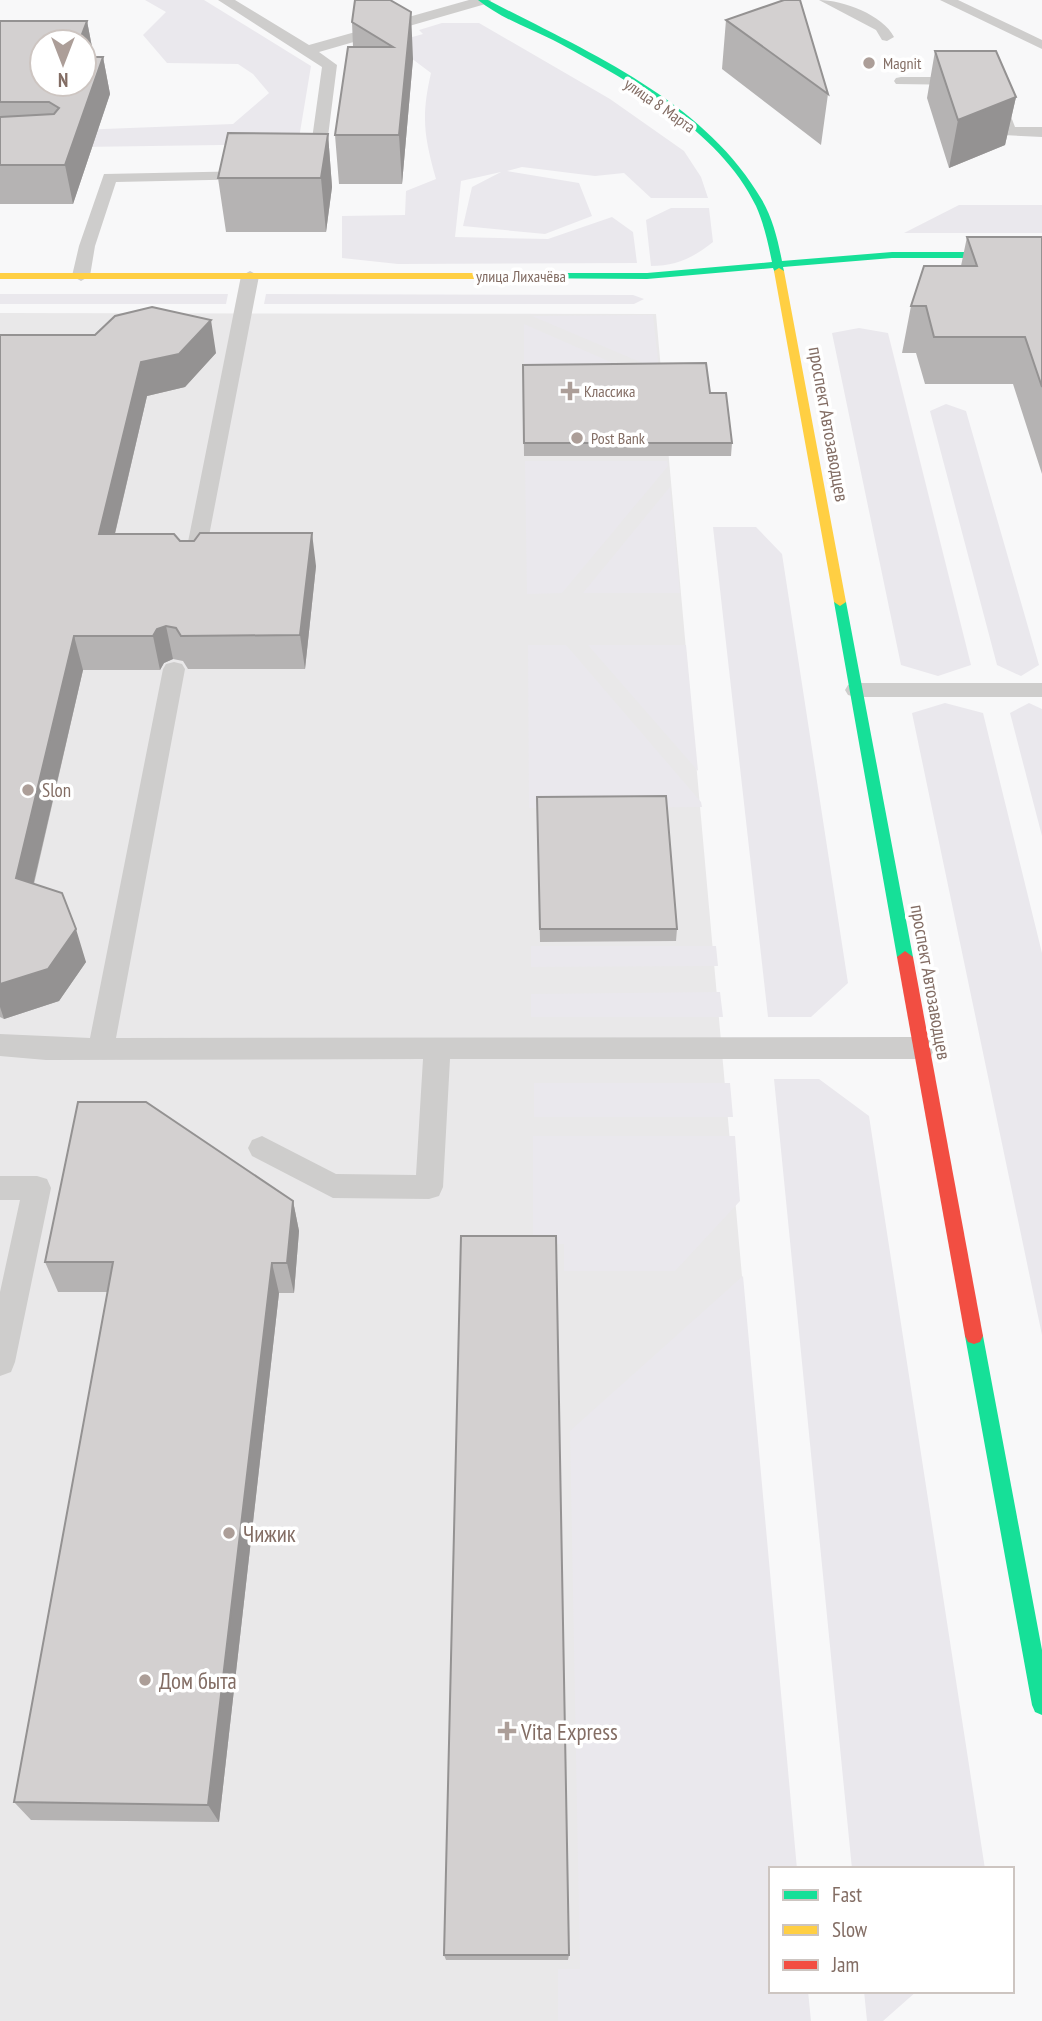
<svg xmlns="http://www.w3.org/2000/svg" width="1042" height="2021" viewBox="0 0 1042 2021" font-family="'PT Sans Narrow',sans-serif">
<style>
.built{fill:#e9e8e9}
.green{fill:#eae8ed}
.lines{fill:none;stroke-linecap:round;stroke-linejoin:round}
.lane{fill:#cecdcc;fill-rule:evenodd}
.fast{fill:#16e098;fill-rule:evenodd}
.slow{fill:#ffcf43;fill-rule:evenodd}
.jam{fill:#f24e42;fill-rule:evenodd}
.wall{fill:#b5b3b3}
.shaded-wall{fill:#949292}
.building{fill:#d3d0d0;stroke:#949292;stroke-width:2}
.poi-dot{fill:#ac9e98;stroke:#fff;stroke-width:2.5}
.labels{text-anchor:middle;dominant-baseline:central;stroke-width:7;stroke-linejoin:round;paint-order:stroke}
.far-poi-label{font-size:16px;fill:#836d64;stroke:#fff;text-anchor:start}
.far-street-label{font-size:16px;fill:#836d64;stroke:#fff}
.street-label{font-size:19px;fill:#836d64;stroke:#fff}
.poi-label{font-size:19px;fill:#836d64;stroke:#fff;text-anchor:start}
.near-poi-label{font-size:23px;fill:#836d64;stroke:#fff;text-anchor:start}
</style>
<rect width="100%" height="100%" fill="#f8f8f9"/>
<path class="built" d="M 0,313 L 656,314 L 795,1869 L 771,1869 L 771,1991 L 809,2021 L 0,2021 Z"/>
<path class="green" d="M 145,0 L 204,0 L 311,66 L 298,144 L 81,147 L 78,130 L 233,124 L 269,93 L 253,74 L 238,64 L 167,63 L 143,35 L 166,12 Z
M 442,23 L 479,23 L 610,99 L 684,151 L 701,177 L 708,198 L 651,198 L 624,173 L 595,176 L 522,167 L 507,171 L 579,183 L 592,216 L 545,234 L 463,226 L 472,187 L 501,172 L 461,181 L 455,237 L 548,239 L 612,217 L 633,232 L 637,263 L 398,264 L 342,258 L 342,216 L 405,215 L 406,191 L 436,179 C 424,136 421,117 431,73 L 391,43 L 423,34 L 419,30 Z
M 959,205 L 1042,205 L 1042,233 L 904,233 Z
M 671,208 L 709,208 L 713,242 C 693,258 676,266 651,266 L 646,220 Z
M 0,294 L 228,294 L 226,304 L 0,304 Z
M 266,294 L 633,295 L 644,299 L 634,304 L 264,304 Z
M 653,315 L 659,370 L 532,316 Z
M 524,324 L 631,371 L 524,371 Z
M 859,328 L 888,333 L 971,665 L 938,676 L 901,665 L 832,333 Z
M 946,404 L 966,411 L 1039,665 L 1021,676 L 997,665 L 930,411 Z
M 525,461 L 667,461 L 668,466 L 562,593 L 527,594 Z
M 670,487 L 680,593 L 583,593 Z
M 713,527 L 756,527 L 782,554 L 848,983 L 811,1017 L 768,1017 Z
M 528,645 L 566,645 L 701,802 L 702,807 L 529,808 Z
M 588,645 L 686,645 L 698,771 Z
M 945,703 L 983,713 L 1042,953 L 1042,1335 L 912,713 Z
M 1029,703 L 1042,709 L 1042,836 L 1010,713 Z
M 716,946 L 718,966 L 531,967 L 531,946 Z
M 720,992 L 723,1017 L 531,1017 L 531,994 Z
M 774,1079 L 819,1079 L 869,1116 L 985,1869 L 852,1869 Z
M 730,1083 L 733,1117 L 534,1117 L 534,1083 Z
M 533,1136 L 735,1136 L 740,1201 L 675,1271 L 564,1271 L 564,1244 L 533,1244 Z
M 743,1276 L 797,1869 L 771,1869 L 771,1991 L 808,1991 L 811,2021 L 558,2021 L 558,1969 L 580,1969 L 570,1431 Z
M 864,1991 L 917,1991 L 883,2021 L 867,2021 Z"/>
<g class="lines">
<path class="lane" d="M 218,0 L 235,0 L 309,45 L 469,0 L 491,0 L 489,3 L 319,52 L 337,65 L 324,168 L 316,173 L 308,168 L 322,67 Z
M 819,0 C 843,0 883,15 894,37 L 887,41 L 882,40 L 876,30 Z
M 940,0 L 958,0 L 1042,40 L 1042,49 Z
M 901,77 L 967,77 L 974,81 L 967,85 L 896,84 L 894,81 L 896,78 Z
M 995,91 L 1003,96 L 1015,127 L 1042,127 L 1042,137 L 1003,135 L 987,96 Z
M 253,171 L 259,173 L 261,176 L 259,179 L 116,182 L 95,246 L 90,276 L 81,281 L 72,276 L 79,246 L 104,174 Z
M 250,271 L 259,276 L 203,567 L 200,572 L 186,572 L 183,567 L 241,276 Z
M 174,662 L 182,664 L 185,669 L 116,1038 L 922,1037 L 931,1040 L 935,1048 L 931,1056 L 922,1059 L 450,1059 L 443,1187 L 439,1196 L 429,1199 L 333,1198 L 252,1156 L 248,1148 L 252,1140 L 262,1136 L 336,1174 L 416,1175 L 423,1059 L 46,1060 L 0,1056 L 0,1034 L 90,1038 L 163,669 L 166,664 Z
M 856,683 L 1042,683 L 1042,697 L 856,697 L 848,695 L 845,690 L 848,685 Z
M 0,1176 L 37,1176 L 47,1179 L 51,1188 L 15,1362 L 11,1372 L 0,1376 L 0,1292 L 20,1200 L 0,1200 Z"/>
<path class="fast" d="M 478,0 L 488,0 C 587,52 704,100 762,200 C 773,219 778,241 782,261 L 892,252 L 1042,252 L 1042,258 L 892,258 L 783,267 L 784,271 L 779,274 L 775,273 L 773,268 L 647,279 L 502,278 L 501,276 L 506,273 L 647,273 L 772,262 C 768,243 764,224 756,206 C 720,130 624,78 553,40 C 528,28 499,17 478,0 Z
M 840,598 L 846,602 L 913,957 L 905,963 L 897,957 L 834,602 Z
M 974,1328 L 980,1330 L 983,1336 L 1042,1650 L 1042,1715 L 1035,1712 L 1032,1705 L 965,1336 L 968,1330 Z"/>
<path class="slow" d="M 779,268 L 784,271 L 846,602 L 840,606 L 834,602 L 774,271 Z
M 0,273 L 506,273 L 511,276 L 506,279 L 0,279 Z"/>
<path class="jam" d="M 905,951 L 913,957 L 983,1336 L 980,1342 L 974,1344 L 968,1342 L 965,1336 L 897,957 Z"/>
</g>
<path class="wall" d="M 726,20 L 828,94 L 821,145 L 722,69 Z
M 0,21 L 87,21 L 94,57 L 103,57 L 110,94 L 73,204 L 0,204 Z
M 352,22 L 413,59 L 402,184 L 339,184 L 335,135 L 353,47 Z
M 935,51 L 1016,97 L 1005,145 L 949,168 L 927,98 Z
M 328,134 L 332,187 L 326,232 L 226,232 L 218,178 Z
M 967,237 L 1042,237 L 1042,474 L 1013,384 L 925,384 L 916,353 L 902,353 L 911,306 L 961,266 Z
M 0,335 L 216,353 L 185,387 L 147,396 L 115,534 L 180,541 L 316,566 L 305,669 L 188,669 L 183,661 L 173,659 L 164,663 L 160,670 L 83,670 L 34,884 L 86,962 L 59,1001 L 4,1019 L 0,1017 Z
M 523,365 L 710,393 L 732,443 L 731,456 L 524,456 Z
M 537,810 L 677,929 L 676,941 L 540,942 Z
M 293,1201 L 299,1231 L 294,1293 L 279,1293 L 219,1822 L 31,1820 L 14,1802 L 108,1292 L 58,1292 L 45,1262 Z
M 444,1955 L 569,1955 L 568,1960 L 446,1960 Z"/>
<path class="shaded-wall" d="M 411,12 L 413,59 L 402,184 L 399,135 Z
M 87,21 L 94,58 L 84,84 L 84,42 L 79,42 Z
M 103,57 L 110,94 L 73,204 L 65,165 Z
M 1016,97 L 1005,145 L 949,168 L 958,120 Z
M 328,134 L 332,187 L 326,232 L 321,178 Z
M 211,320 L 216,353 L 185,387 L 147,396 L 107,567 L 99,534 L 141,362 Z
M 312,533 L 316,566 L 305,669 L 300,635 Z
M 166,626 L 173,659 L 164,663 L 160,670 L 153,636 L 157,629 Z
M 74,636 L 83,670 L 27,911 L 16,878 Z
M 76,929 L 86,962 L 59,1001 L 4,1019 L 0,1007 L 0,984 Z
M 293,1201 L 299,1231 L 294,1293 L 287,1263 Z
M 272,1263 L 279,1293 L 219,1822 L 208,1805 Z"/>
<path class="building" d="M 355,0 L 390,0 L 411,12 L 399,135 L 335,135 L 348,47 L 393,47 L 352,22 Z
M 784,0 L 800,0 L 828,94 L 726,20 Z
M 0,21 L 87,21 L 79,42 L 42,42 L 42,84 L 84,84 L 84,57 L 103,57 L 65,165 L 0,165 L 0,117 L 54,114 L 59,108 L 49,102 L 0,102 Z
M 935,51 L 996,51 L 1016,97 L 958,120 Z
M 228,133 L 328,134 L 321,178 L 218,178 Z
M 967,237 L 1042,237 L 1042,387 L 1025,337 L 934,337 L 926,306 L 911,306 L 924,266 L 977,266 Z
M 152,307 L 211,320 L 179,354 L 141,362 L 99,534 L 174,534 L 180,541 L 194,541 L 200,533 L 312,533 L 300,635 L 181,636 L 176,628 L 166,626 L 157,629 L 153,636 L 74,636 L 16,878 L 62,893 L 76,929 L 48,969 L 0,984 L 0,335 L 95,335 L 115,316 Z
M 706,363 L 710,393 L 726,393 L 732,443 L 524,443 L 523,365 Z
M 666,796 L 677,929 L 540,929 L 537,797 Z
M 78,1102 L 146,1102 L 293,1201 L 287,1263 L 272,1263 L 208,1805 L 14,1802 L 113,1262 L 45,1262 Z
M 461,1236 L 556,1236 L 569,1955 L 444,1955 Z"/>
<g class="poi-dot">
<circle cx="869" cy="63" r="7"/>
<path d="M566.5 380.5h7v7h7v7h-7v7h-7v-7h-7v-7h7z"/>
<circle cx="577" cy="438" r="7"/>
<circle cx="28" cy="790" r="7"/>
<circle cx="229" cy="1533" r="7"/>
<circle cx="145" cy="1680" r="7"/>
<path d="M503.5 1720.5h7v7h7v7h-7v7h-7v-7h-7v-7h7z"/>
</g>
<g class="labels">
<g class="far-poi-label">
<text x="883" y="63">Magnit</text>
<text x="584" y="391">Классика</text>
<text x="591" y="438">Post Bank</text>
</g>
<g class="far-street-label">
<text transform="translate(660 105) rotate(35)">улица 8 Марта</text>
<text x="521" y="276">улица Лихачёва</text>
</g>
<g class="street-label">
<text transform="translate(829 424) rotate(80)">проспект Автозаводцев</text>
<text transform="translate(931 982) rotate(80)">проспект Автозаводцев</text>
</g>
<g class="poi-label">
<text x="42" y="790">Slon</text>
</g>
<g class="near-poi-label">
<text x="243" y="1533">Чижик</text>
<text x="159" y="1680">Дом быта</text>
<text x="521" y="1731">Vita Express</text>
</g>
</g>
<rect x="769" y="1867" width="245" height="126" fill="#ffffff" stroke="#cdc5c1" stroke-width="2"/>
<rect x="783" y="1890" width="35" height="10" fill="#16e098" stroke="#cdc5c1" stroke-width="2"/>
<text x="832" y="1902" font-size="21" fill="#836d64">Fast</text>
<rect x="783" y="1925" width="35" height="10" fill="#ffcf43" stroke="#cdc5c1" stroke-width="2"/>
<text x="832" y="1937" font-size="21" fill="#836d64">Slow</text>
<rect x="783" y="1960" width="35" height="10" fill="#f24e42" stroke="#cdc5c1" stroke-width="2"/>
<text x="832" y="1972" font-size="21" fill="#836d64">Jam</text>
<g transform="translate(63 63) rotate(180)"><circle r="33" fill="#ffffff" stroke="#cdc5c1" stroke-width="2"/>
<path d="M0-5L12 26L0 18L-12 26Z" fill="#ac9e98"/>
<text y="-10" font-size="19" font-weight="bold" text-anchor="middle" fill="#836d64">N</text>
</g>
</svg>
